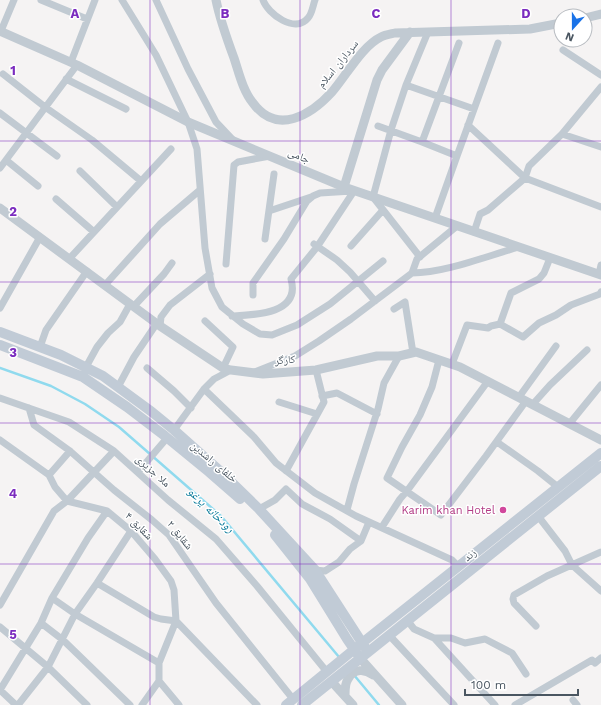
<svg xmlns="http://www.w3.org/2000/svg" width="601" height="705" viewBox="0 0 601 705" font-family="'Work Sans','Noto Naskh Arabic',sans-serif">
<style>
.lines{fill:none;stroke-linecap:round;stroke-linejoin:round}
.stream{stroke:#90daee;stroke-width:2.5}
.minor{stroke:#c1cad2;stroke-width:7}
.tertiary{stroke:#c1cad2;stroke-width:9}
.secondary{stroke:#c1cbd6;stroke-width:10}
.grid{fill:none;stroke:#7b2cbf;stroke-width:1;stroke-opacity:0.55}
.hotel-dot{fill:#d1479c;stroke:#fff;stroke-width:1.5}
.labels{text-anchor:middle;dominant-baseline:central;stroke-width:3;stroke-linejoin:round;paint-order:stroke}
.street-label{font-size:11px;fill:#4a5661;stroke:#fff}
.hotel-label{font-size:11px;fill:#b23c85;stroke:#fff;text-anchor:end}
.water-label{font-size:12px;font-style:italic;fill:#0c7c9b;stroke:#fff}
.grid-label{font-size:13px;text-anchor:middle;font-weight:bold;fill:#7b2cbf;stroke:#fff;stroke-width:3;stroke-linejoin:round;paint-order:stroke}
</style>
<rect width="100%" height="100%" fill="#f5f3f3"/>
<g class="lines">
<path class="stream" d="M 0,368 L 51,386 L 85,404 L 119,427 L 221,516 L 339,657
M 354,675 L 379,705"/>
<path class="minor" d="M 41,0 L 87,19
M 122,0 L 156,55 L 188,122 L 197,149 L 205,248 L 212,288 L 222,307 L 243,324 L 260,334 L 272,335 L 297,325 L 330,304 L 383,261
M 156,0 L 188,69 L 216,122 L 232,139
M 263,0 C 268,14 295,34 308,18 C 312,14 313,5 315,0
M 1,31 L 14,0
M 428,32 L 406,85 L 474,109
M 563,50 L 601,75
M 71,62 L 95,0
M 3,74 L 45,107 L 92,140 L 141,181
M 66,79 L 126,109
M 406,85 L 391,130 L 373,197 L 420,257
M 0,113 L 57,156
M 468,125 L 525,178 L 601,207
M 378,126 L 422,142
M 562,134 L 601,147
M 457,156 L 498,43
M 6,160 L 38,186
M 0,168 L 77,65
M 80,171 L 117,207
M 56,199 L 94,232
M 269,211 L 311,197
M 435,218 L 457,156 L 422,142 L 459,43
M 474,232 L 480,214 L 488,210 L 525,178 L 529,166 L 562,134 L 601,87
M 265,239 L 274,174
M 314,244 L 337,260 L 350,272 L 375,301
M 351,246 L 383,210
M 550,258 L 544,273 L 539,279 L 511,293 L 500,324 L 523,337 L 539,323 L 556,315 L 571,305 L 600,294 L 601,292
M 69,259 L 171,149
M 226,264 L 234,165 L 238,162 L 270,156
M 412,273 C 445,273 487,256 519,247
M 599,274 L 601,265
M 105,285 L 160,224 L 200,190
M 253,295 L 253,283 L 284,239 L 307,201 L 313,196 L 320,193 L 352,191
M 134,306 L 164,274 L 172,263
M 0,308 L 40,237
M 394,309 L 405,302 L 413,353
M 232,316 C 255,315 301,314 291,279 L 317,247 L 354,191
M 205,321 L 233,347 L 223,368
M 160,326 L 161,317 L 170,305 L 210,274
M 40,347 L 46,330 L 87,271
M 439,360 L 432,387 L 420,415 L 402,447 L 387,478 L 441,515 L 486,456 L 526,401
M 452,364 L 467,325 L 488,328 L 491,326 L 500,324
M 86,367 L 97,347 L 108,333 L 120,322 L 130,304
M 147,368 L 174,391 L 191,408
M 252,373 L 295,356 L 319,341 L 351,319 L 412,273 L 417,259 L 457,226
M 118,387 L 134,357 L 157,323
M 204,389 L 254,437 L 276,463 L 315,493 L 356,516 L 452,560 L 458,566
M 322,396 L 337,393 L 377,414
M 519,397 L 556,346
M 0,398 L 69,422 L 114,451 L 168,500 L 216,539 L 257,586 L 327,672
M 279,402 L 317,414
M 533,404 L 550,385 L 587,350
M 29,408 L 34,425 L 70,451 L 114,490 L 152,520 L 169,535 L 216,603 L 293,699
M 570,423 L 601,385
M 174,430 L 204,389 L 214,379 L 231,370
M 0,440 L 49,475 L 55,487 L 67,501 L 107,511 L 131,531 L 155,559 L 171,581 L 174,590 L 176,621 L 159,663 L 159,681
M 497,442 L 538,471 L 558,487
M 286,471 L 324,402 L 316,370
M 138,472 L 167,438
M 49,475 L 70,451
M 259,509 L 275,500 L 286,489 L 302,504 L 330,519 L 361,541
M 347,510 L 354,484 L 378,409 L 384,383 L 399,356
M 538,516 L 565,551 L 572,565 L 601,591
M 382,527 L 400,499 L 407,491 L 488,381
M 315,570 L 325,571 L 339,562 L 350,549 L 361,541 L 369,522
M 97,583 L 154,617 L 161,619 L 176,621 L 257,705
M 52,598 L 75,614 L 159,663
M 0,605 L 54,511 L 67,501 L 114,451
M 407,620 L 414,629 L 434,638 L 451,638 L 465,643 L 485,639 L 512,653 L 526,674
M 41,623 L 63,640 L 130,705
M 536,626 L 514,603 L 513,599 L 514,595 L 547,576 L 601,552
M 0,627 L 48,667 L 87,705
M 389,635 L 454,705
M 434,638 L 495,705
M 159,681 L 179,705
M 0,690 L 41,623 L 52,598 L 88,538 L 107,511
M 0,690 L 16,705
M 573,700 L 577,705
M 18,705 L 48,667 L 75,614 L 97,583 L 131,531
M 142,705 L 159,681
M 515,705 L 592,660 L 595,663 L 601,658"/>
<path class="tertiary" d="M 216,0 C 220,20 227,39 234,58 C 239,73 243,91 253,103 C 277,136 311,115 332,92 C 346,76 362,46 381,37 C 385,35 391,34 395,33 L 530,29 L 561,23
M 585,18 L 601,14
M 0,31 L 77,65 L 188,122 L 344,187 L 601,275
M 344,187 L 377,80 L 382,70 L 410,32
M 0,208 L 160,326 L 223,368 L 231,370 L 263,374 L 316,370 L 377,356 L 399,356 L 416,352 L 460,367 L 601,440
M 360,658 L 402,705
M 332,682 L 353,705
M 345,695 C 345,690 345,683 348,679 C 354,668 365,669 373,675"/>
<path class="secondary" d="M 0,332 L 61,355 L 103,376 L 152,412 L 174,430 L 220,471 L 259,509 L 315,570 L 368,652
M 0,345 L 83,377 L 127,407 L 165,436 L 209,472 L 240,499
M 275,535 L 310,579 L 347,639 L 360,658
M 286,705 L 362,643 L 601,453
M 302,705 L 601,466"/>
</g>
<path class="grid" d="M 150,0 L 150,705M 300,0 L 300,705M 451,0 L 451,705M 0,141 L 601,141M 0,282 L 601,282M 0,423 L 601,423M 0,564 L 601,564"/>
<circle class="hotel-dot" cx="503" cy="510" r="4"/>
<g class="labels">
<g class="street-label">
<text transform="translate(338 64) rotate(-51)">سرداران اسلام</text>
<text transform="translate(299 156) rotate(23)">جامی</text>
<text transform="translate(285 360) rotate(-4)">کارگر</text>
<text transform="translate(214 462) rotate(40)">خلفای راشدین</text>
<text transform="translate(153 471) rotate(42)">ملا جزیری</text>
<text transform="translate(139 526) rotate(45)">شقایق ۴</text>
<text transform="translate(180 535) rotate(51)">شقایق ۲</text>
<text transform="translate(470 555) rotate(-39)">زند</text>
</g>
<g class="hotel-label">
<text x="495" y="510">Karim khan Hotel</text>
</g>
<g class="water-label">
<text transform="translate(211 510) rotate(44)">رودخانه یرغو</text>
</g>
</g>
<g class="grid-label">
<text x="75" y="18">A</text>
<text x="225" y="18">B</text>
<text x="376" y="18">C</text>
<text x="526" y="18">D</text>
<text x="13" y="75">1</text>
<text x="13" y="216">2</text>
<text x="13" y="357">3</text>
<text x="13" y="498">4</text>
<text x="13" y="639">5</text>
</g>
<g transform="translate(573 28) rotate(201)"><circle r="19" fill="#ffffff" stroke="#b7bbc0"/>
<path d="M0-3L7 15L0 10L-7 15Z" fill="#1a73e8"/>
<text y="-6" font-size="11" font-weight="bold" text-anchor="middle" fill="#4a5661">N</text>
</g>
<path d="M465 689v6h113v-6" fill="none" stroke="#4a5661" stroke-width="2"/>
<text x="471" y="689" font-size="12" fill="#4a5661" stroke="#ffffff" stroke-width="3" paint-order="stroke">100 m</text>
</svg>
